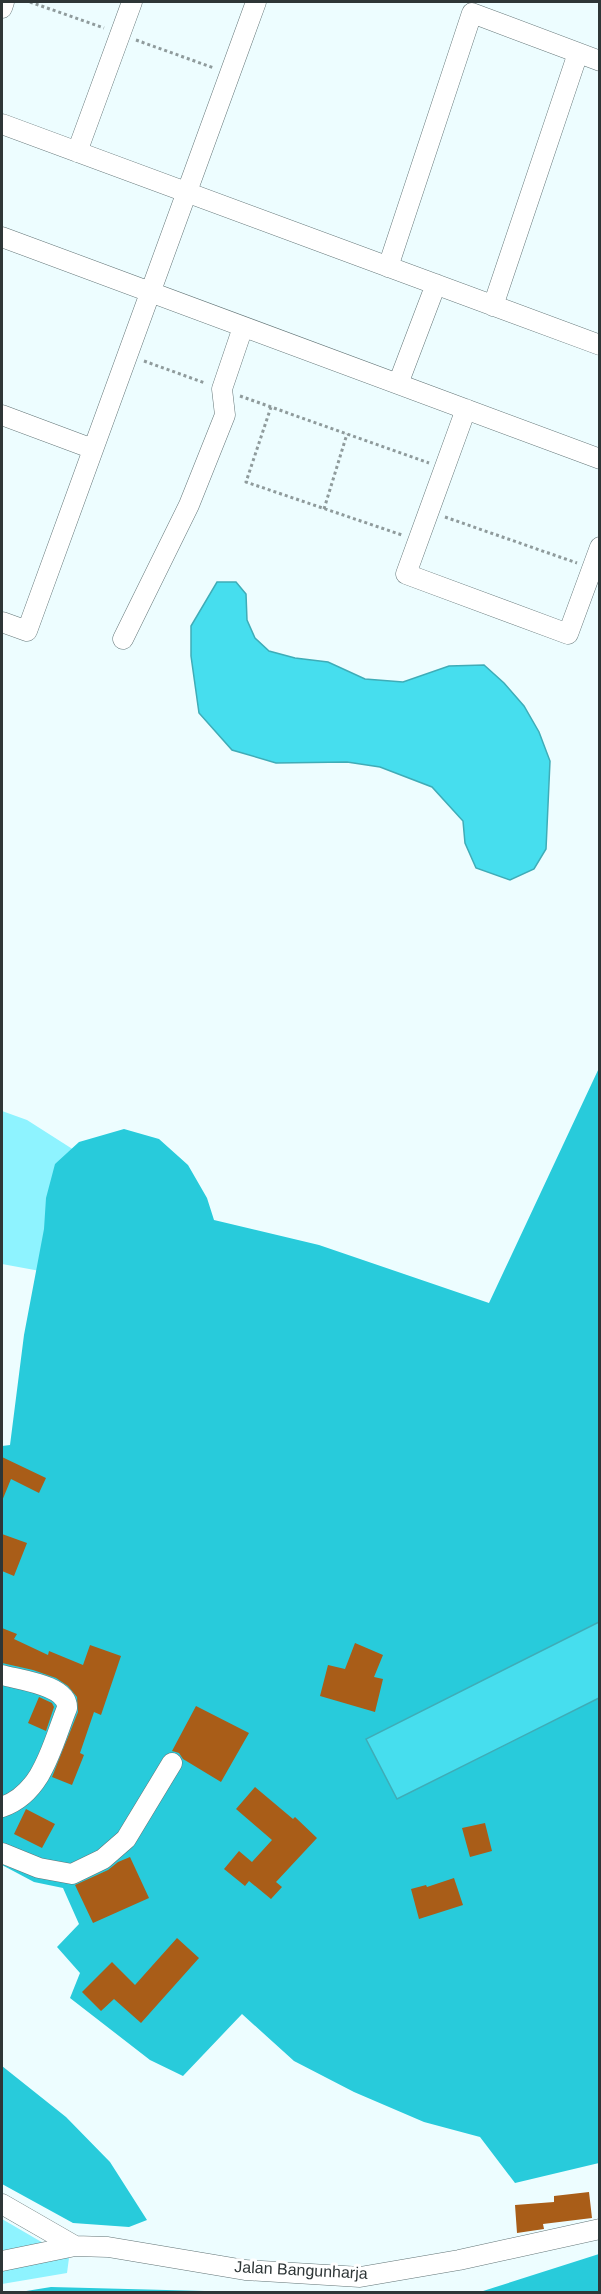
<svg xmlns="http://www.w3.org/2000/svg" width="601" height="2294" viewBox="0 0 601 2294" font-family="Helvetica,sans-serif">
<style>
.green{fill:#8ef3ff}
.forest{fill:#28cbdb}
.water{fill:#46deee;stroke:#3facb7;stroke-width:1.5}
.building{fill:#a95d18}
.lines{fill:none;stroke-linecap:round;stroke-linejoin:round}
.minor-casing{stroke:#637577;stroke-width:21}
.path{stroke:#8f9b9c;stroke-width:3;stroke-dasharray:3 3;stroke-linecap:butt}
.minor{stroke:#fff;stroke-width:20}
.labels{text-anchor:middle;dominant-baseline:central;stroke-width:6;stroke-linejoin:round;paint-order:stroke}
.street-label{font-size:16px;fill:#2e3637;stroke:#fff}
</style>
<rect width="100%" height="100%" fill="#edfdff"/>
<path class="green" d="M 2,1111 L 27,1120 L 74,1150 L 40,1271 L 2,1264 Z
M 2,2219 L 69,2258 L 67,2273 L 2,2284 Z"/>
<path class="forest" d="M 599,1068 L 599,2163 L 515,2183 L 480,2137 L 424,2122 L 354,2092 L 294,2061 L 242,2014 L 183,2076 L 150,2060 L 70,1998 L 80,1973 L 57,1947 L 79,1924 L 63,1888 L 34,1882 L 2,1865 L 2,1446 L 10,1445 L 24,1335 L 44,1229 L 46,1198 L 55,1164 L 79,1142 L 124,1129 L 159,1139 L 188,1165 L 207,1198 L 214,1220 L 319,1245 L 489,1303 Z
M 2,2066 L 66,2117 L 110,2162 L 147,2220 L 129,2227 L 73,2223 L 2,2184 Z
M 599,2254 L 599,2292 L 480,2292 Z
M 51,2287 L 243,2292 L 20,2292 Z"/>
<path class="water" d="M 217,582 L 236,582 L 246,594 L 247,620 L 255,638 L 269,651 L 295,658 L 328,662 L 365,679 L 403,682 L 449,666 L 484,665 L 504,683 L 524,706 L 539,732 L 550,761 L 546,849 L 534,869 L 510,880 L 476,868 L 465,843 L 463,821 L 432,787 L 380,767 L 347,762 L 276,763 L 232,750 L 199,713 L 191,656 L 191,626 Z
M 599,1622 L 599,1698 L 397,1799 L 366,1739 Z"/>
<path class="building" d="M 2,1457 L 46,1478 L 39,1493 L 11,1479 L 2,1501 Z
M 2,1534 L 27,1543 L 14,1576 L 2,1571 Z
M 2,1628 L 17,1634 L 14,1639 L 48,1655 L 49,1651 L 83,1665 L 90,1645 L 121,1656 L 101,1715 L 94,1712 L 80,1753 L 84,1755 L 72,1785 L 52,1777 L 78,1712 L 77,1697 L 68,1686 L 56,1678 L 33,1670 L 2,1663 Z
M 355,1643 L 383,1655 L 374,1677 L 383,1679 L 375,1712 L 320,1696 L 328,1665 L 345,1669 Z
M 39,1697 L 52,1703 L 54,1707 L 46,1731 L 28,1723 Z
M 196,1706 L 249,1733 L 221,1782 L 183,1759 L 179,1753 L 172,1751 Z
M 255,1787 L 293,1819 L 295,1817 L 317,1838 L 276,1882 L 282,1887 L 271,1899 L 249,1881 L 245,1886 L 224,1869 L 239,1851 L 252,1862 L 272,1840 L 236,1809 Z
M 26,1809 L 55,1824 L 42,1848 L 14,1834 Z
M 485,1823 L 492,1851 L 470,1857 L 462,1828 Z
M 130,1857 L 149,1898 L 93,1923 L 75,1885 L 108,1870 L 118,1862 Z
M 454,1878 L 463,1905 L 419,1919 L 411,1889 L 426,1885 L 427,1887 Z
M 177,1938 L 199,1958 L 141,2023 L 114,1999 L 101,2011 L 82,1992 L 112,1962 L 135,1985 Z
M 589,2192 L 592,2218 L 543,2224 L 544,2229 L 517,2233 L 515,2205 L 554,2202 L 554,2196 Z"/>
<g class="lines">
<defs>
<path id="minor" d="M 2,8 L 4,2
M 2,124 L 600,345
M 77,152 L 132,2
M 2,237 L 600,459
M 388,267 L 472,13 L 600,61
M 493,306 L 578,53
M 398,384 L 436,284
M 466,409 L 406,574 L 568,634 L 600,547
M 2,415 L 93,449
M 2,622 L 27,631 L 256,2
M 123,639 L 189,505 L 225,415 L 222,389 L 243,327
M 2,1675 C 19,1680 68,1685 67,1708 C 52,1745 43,1793 2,1807
M 2,1853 L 39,1868 L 72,1874 L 103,1859 L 126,1839 L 172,1763
M 2,2204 L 75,2246
M 2,2261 L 75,2246 L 108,2247 L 245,2270 L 360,2277 L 459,2260 L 600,2229"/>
</defs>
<use href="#minor" class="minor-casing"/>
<path class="path" d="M 30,2 L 104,28
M 136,40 L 214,68
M 144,361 L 205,383
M 240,396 L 429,463
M 271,407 L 246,482 L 402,535
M 324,509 L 347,434
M 445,517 L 577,563"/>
<use href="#minor" class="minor"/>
</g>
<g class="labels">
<g class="street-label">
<text transform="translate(301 2270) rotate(3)">Jalan Bangunharja</text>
</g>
</g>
<rect width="601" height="2294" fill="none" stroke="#2e3637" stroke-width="6"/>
</svg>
